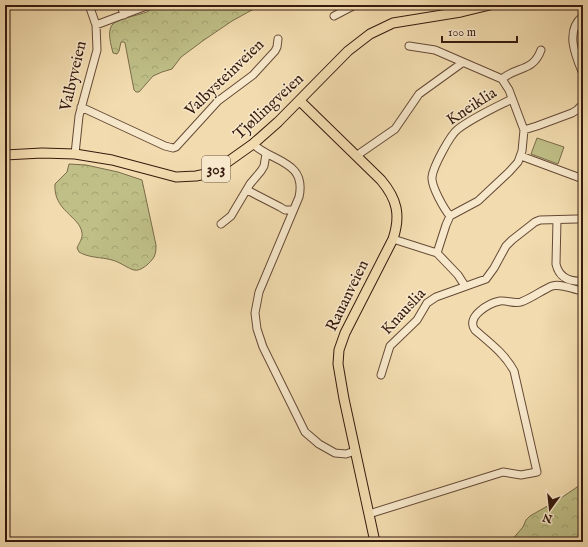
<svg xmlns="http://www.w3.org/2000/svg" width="588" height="547" viewBox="0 0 588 547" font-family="'IM FELL English',serif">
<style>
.grass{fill:#bfbf87;stroke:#7a6c4a}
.forest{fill:url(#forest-crowns);stroke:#7a6c4a}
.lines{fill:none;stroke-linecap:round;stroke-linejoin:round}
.minor-casing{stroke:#654a36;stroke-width:9}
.major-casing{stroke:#361a0e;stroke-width:11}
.minor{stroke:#f7e8cb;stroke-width:7}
.major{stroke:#f2dcaf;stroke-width:9}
.labels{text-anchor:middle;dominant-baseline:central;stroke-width:3;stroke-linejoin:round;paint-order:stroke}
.shield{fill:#f7e8cb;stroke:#705847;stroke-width:1}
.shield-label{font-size:15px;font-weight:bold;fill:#361a0e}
.street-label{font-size:16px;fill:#361a0e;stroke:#f7e8cb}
</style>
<defs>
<pattern id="forest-crowns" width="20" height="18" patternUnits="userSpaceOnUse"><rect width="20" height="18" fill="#bfbf87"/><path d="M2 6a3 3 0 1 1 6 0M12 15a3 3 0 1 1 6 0" fill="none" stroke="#a5a473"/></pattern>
</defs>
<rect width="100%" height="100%" fill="#f2dcaf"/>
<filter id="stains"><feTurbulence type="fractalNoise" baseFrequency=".005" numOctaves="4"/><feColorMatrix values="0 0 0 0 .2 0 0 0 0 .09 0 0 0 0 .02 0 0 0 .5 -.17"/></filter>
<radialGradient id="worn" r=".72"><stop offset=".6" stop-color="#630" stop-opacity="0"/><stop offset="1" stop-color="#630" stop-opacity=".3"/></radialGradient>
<path class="grass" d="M 537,138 L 564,147 L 558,164 L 531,154 Z"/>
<path class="forest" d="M 157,5 L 261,5 L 232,21 L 204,40 L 181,57 L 172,69 L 162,72 L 153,76 L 139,92 L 136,92 L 134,90 L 125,43 L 124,42 L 121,42 L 119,51 L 117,54 L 113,53 C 111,45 107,32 112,25 C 116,19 139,15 147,12 C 150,10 154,7 157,5 Z
M 69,164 L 86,165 L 118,172 L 142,180 L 156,245 C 156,249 156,253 154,257 C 151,262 141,272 134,270 C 129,269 120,262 112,260 C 101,257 89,258 79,252 L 77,248 C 79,243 83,238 82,233 C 80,216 53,211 55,184 L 67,172 Z
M 583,483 L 583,542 L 510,542 L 523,527 L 526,520 L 530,516 L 558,500 Z"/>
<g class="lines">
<defs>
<path id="minor" d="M 121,5 L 124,15
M 450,5 L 452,14
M 334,16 L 355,5
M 583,16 C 564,31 576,57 583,74
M 96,25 L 149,5
M 409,46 L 435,50 L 502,79 L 509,90 L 524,130 L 522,151 L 518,162 L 509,172 L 478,201 L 450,216 L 446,225 L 437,253
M 502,79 C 517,66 533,72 541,50
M 81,107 L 165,146 L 173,148 L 176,147 L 218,101 L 253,75 L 275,51 L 277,47 L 278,39
M 524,130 L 537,126 L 572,113 L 577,110 L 583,104
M 253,144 C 272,162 307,161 299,197 L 259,292 L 255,313 L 257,329 L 263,347 L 305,432 L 319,444 L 335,453 L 346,454 L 355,451
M 75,154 L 79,116 L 97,50 L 96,25 L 89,5
M 356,156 L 395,129 L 419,94 L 462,63
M 521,156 L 583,179
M 247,190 L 280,207 L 285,210 L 293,210
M 450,216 C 444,209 431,186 432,177 C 433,167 450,135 458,129 C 474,117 494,108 512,99
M 557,220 L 556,264 C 559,278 570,282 583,281
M 221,224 L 231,216 L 250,184 L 261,171 L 264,166 L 266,154
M 393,239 L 437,253 L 458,275 L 465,286
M 381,375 L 390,346 L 417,320 L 427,303 L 436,297 L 486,279 L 494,268 L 506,246 L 512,240 L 535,222 L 540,220 L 577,219
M 369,514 L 503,472 L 521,475 L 537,472 L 514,371 C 505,354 489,342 475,330 C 465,317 489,303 500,301 C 507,300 514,304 521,302 C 532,298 542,290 552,286 C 562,283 573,290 583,291"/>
<path id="major" d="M 300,101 L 381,180 C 397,199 401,215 393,239 L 345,333 L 339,350 L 338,364 L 344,399 L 375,542
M 5,155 L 42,153 L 75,154 L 112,160 L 176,177 L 196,176 L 206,174 L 222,166 L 253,144 L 278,122 L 348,51 L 370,34 L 393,23 L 461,12 L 490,5"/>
</defs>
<use href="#minor" class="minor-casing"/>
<use href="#major" class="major-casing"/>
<use href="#minor" class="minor"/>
<use href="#major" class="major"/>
</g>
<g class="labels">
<rect class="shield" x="202" y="156" width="28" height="26" rx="3"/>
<g class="shield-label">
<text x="216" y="169">303</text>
</g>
<g class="street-label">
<text transform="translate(74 76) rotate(-77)">Valbyveien</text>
<text transform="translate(225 78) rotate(-44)">Valbysteinveien</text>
<text transform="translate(269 107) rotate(-43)">Tjøllingveien</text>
<text transform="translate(472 107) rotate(-33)">Kneiklia</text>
<text transform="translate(348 296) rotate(-64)">Rauanveien</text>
<text transform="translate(404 312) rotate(-47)">Knauslia</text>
</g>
</g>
<rect width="588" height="547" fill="none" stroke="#f2dcaf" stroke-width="20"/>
<rect x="6" y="6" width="576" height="535" fill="none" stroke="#361a0e" stroke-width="2"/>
<rect x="10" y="10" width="568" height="527" fill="none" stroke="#361a0e"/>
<g transform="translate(550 509) rotate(195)" stroke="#f7e8cb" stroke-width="3" paint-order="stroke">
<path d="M0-3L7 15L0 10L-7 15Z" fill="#361a0e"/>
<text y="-6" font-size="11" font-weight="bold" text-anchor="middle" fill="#361a0e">N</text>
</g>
<path d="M442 36v6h75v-6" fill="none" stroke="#361a0e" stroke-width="2"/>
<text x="448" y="36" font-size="12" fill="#361a0e" stroke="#f7e8cb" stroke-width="3" paint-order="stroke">100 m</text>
<rect width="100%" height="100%" filter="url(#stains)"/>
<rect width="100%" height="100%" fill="url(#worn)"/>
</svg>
